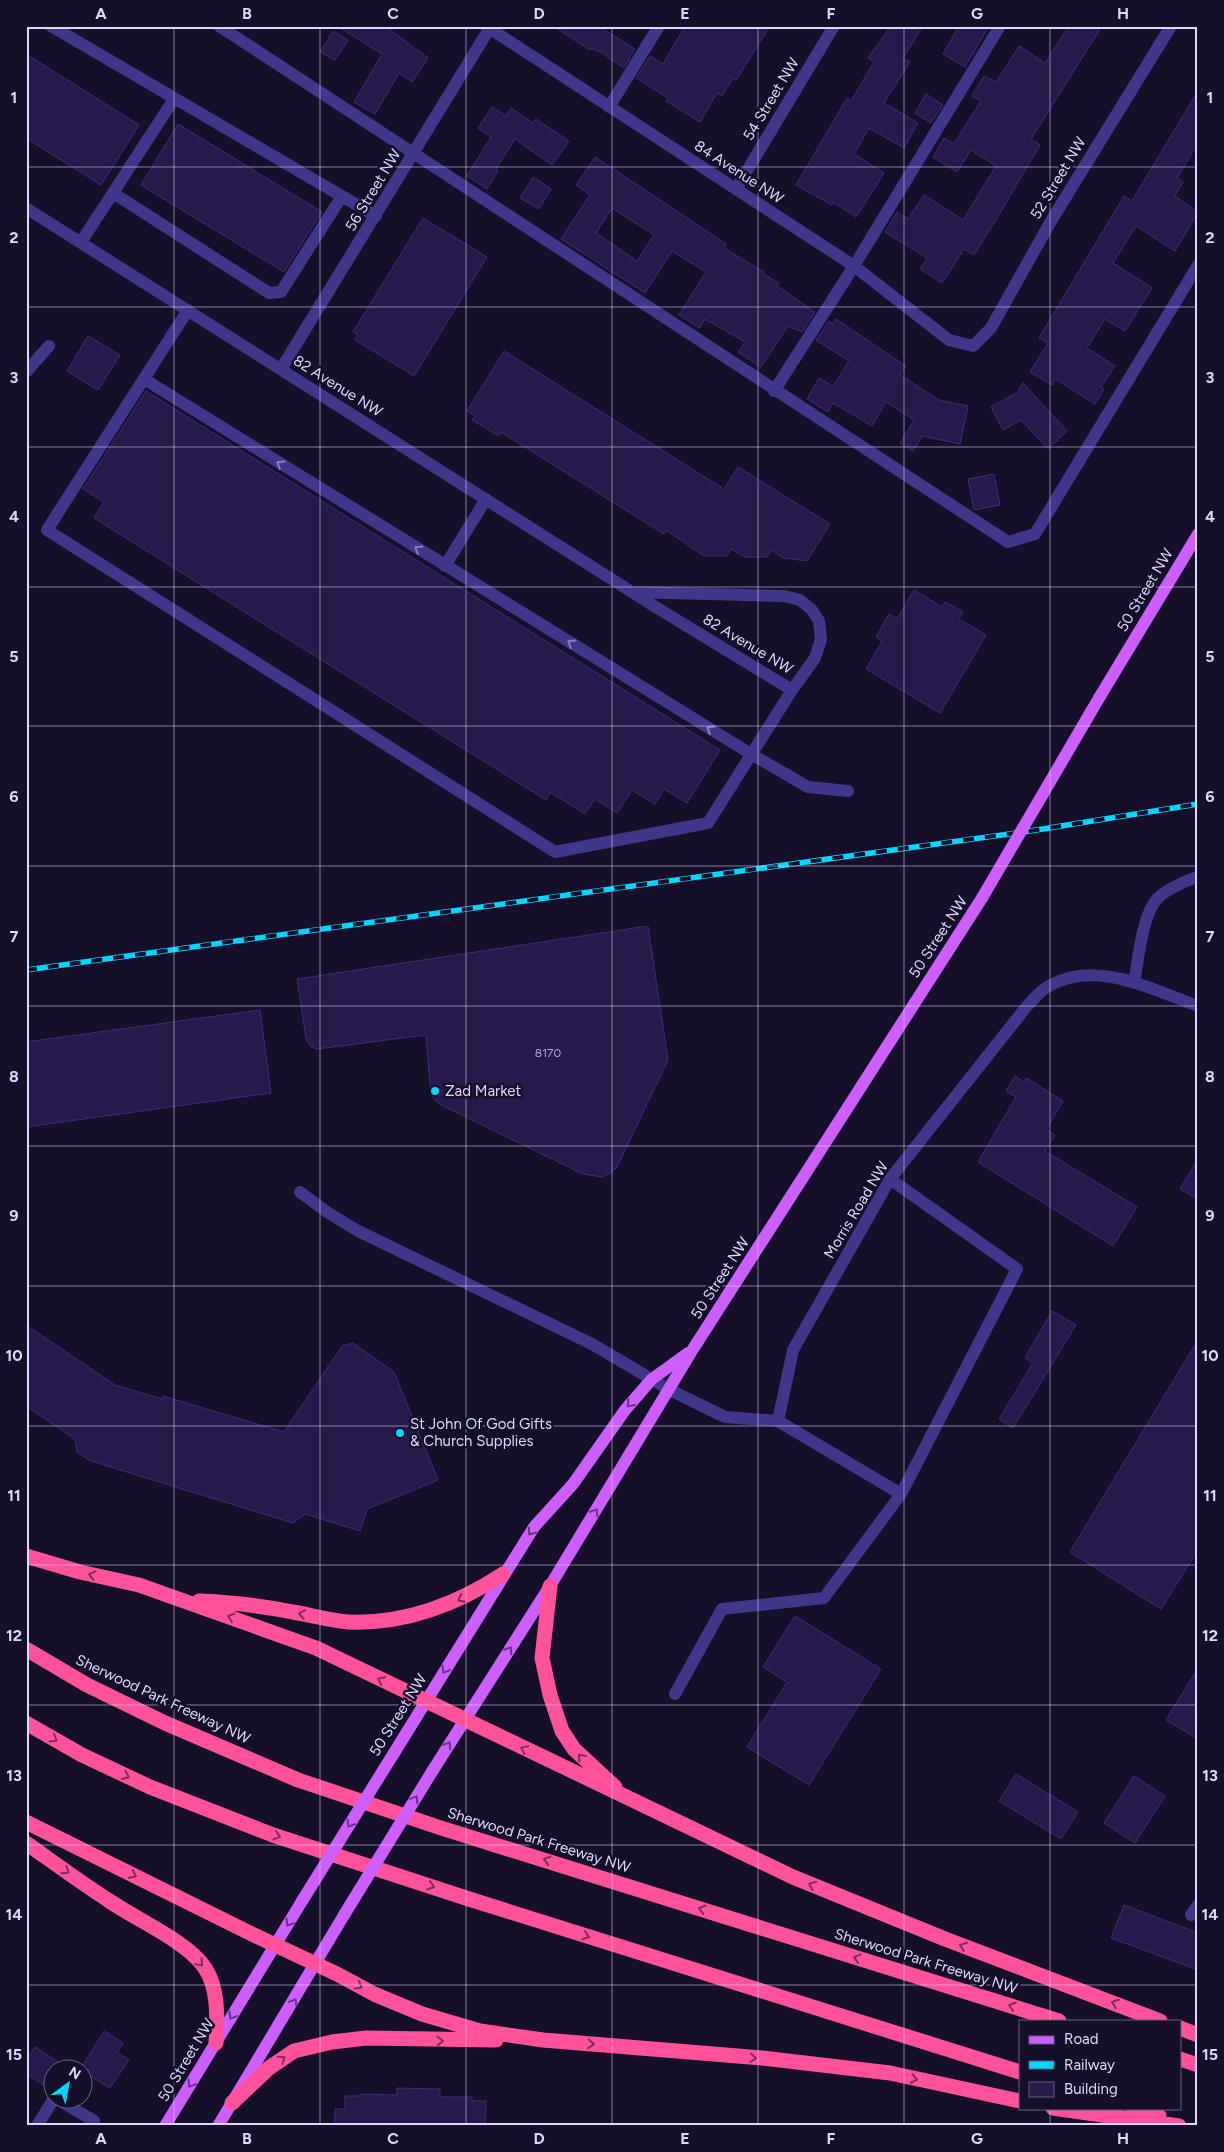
<svg xmlns="http://www.w3.org/2000/svg" width="1224" height="2152" viewBox="0 0 1224 2152" font-family="Figtree,sans-serif">
<style>
.building{fill:#271a4b;stroke:#3f2a79;fill-rule:evenodd}
.lines{fill:none;stroke-linecap:round;stroke-linejoin:round}
.minor{stroke:#40378b;stroke-width:12}
.major{stroke:#cd5eff;stroke-width:12}
.highway{stroke:#ff529a;stroke-width:15}
.rail-casing{stroke:#03d6ff;stroke-width:5.5}
.rail{stroke:#150f29;stroke-width:4;stroke-dasharray:11;stroke-linecap:butt}
.major-bridge{stroke:#cd5eff;stroke-width:12}
.oneway{stroke:#877fbf}
.oneway2{stroke:#683389}
.oneway3{stroke:#7e2d5c}
.grid{fill:none;stroke:#ded7ff;stroke-width:1;stroke-opacity:0.55}
.poi-dot{fill:#03d6ff;stroke:#150f29;stroke-width:2}
.labels{text-anchor:middle;dominant-baseline:central;stroke-width:5;stroke-linejoin:round;paint-order:stroke}
.number-label{font-size:12px;fill:#b0a8d2}
.street-label{font-size:15px;fill:#ded7ff;stroke:#150f29}
.poi-label{font-size:15px;fill:#ded7ff;stroke:#150f29;text-anchor:start}
.neatline{fill:none;stroke:#ded7ff;stroke-width:2}
.grid-label{font-size:16px;text-anchor:middle;font-weight:bold;fill:#ded7ff}
</style>
<rect width="100%" height="100%" fill="#150f29"/>
<path class="building" d="M 337,26 L 385,26 L 428,58 L 412,82 L 399,73 L 375,114 L 354,102 L 382,54 Z
M 553,26 L 598,26 L 635,49 L 624,68 L 602,53 L 591,48 L 590,50 Z
M 685,26 L 770,26 L 736,80 L 733,78 L 722,96 L 717,93 L 700,122 L 666,101 L 668,98 L 636,78 L 650,56 L 663,64 Z
M 891,26 L 923,26 L 903,58 L 910,62 L 884,103 L 918,123 L 904,148 L 869,128 L 854,154 L 884,173 L 856,217 L 833,202 L 832,205 L 796,185 L 847,98 L 851,101 L 874,62 L 868,58 Z
M 959,26 L 989,26 L 965,67 L 943,54 Z
M 1069,26 L 1102,26 L 1031,139 L 1040,145 L 997,218 L 974,255 L 964,249 L 942,283 L 920,269 L 927,258 L 885,232 L 897,212 L 908,219 L 924,195 L 963,220 L 996,166 L 971,150 L 957,172 L 933,157 L 944,138 L 954,144 L 981,101 L 972,96 L 984,76 L 996,82 L 1019,46 L 1045,63 Z
M 333,31 L 348,40 L 335,60 L 320,52 Z
M 26,54 L 139,125 L 101,185 L 26,138 Z
M 1198,91 L 1198,143 L 1177,178 L 1183,182 L 1175,196 L 1198,212 L 1175,251 L 1136,226 L 1113,263 L 1152,288 L 1125,331 L 1105,319 L 1087,348 L 1115,366 L 1101,387 L 1104,389 L 1095,404 L 1055,379 L 1052,385 L 1030,372 L 1048,343 L 1039,338 L 1124,196 L 1132,201 Z
M 926,94 L 943,105 L 931,123 L 915,113 Z
M 492,107 L 506,116 L 511,108 L 533,123 L 536,119 L 569,141 L 552,165 L 515,139 L 496,169 L 498,171 L 487,189 L 467,176 L 491,137 L 478,128 Z
M 178,124 L 322,212 L 284,272 L 141,185 Z
M 595,157 L 726,244 L 724,248 L 764,272 L 763,274 L 779,283 L 777,286 L 815,312 L 802,332 L 788,326 L 761,367 L 738,352 L 745,342 L 705,319 L 700,328 L 679,315 L 706,272 L 672,251 L 645,293 L 561,239 L 590,195 L 576,185 ZM 612,208 L 654,235 L 637,261 L 596,233 Z
M 533,177 L 551,189 L 539,209 L 520,198 Z
M 423,218 L 487,257 L 414,376 L 355,340 L 358,335 L 353,332 Z
M 836,319 L 906,366 L 900,375 L 939,400 L 968,406 L 960,444 L 922,436 L 913,451 L 900,443 L 914,420 L 886,402 L 872,426 L 833,403 L 828,412 L 807,399 L 819,378 L 833,386 L 849,361 L 816,340 L 829,321 L 833,324 Z
M 88,336 L 120,355 L 98,390 L 67,371 Z
M 504,351 L 724,489 L 738,467 L 830,524 L 807,561 L 783,558 L 772,550 L 767,557 L 745,557 L 731,549 L 727,556 L 704,556 L 666,530 L 664,534 L 501,432 L 499,436 L 472,420 L 475,416 L 467,411 Z
M 1023,383 L 1067,431 L 1048,449 L 1021,420 L 1003,430 L 991,407 L 1017,393 Z
M 146,391 L 720,750 L 687,803 L 664,789 L 655,804 L 632,790 L 617,813 L 595,799 L 585,814 L 550,792 L 546,800 L 94,518 L 104,502 L 83,489 Z
M 994,474 L 1000,505 L 974,510 L 968,479 Z
M 914,590 L 942,607 L 945,602 L 963,612 L 959,619 L 986,635 L 940,713 L 866,669 L 882,641 L 876,637 L 889,614 L 897,619 Z
M 648,926 L 668,1060 L 617,1167 L 611,1173 L 602,1177 L 583,1174 L 439,1104 L 433,1097 L 430,1084 L 426,1035 L 317,1049 L 310,1046 L 306,1038 L 297,979 Z
M 260,1010 L 271,1093 L 26,1127 L 26,1042 Z
M 1015,1076 L 1024,1082 L 1026,1078 L 1063,1101 L 1046,1130 L 1055,1135 L 1045,1151 L 1137,1207 L 1113,1246 L 978,1162 L 1016,1097 L 1006,1091 Z
M 1198,1159 L 1198,1199 L 1180,1189 Z
M 1052,1311 L 1076,1325 L 1013,1428 L 999,1419 L 1033,1363 L 1025,1358 Z
M 26,1325 L 115,1385 L 162,1399 L 163,1396 L 284,1432 L 342,1346 L 353,1343 L 394,1372 L 438,1480 L 367,1509 L 360,1531 L 305,1514 L 293,1523 L 91,1461 L 77,1452 L 75,1439 L 26,1406 Z
M 1198,1340 L 1198,1550 L 1161,1609 L 1070,1552 Z
M 795,1616 L 881,1669 L 809,1785 L 747,1747 L 787,1682 L 763,1667 Z
M 1198,1668 L 1198,1739 L 1166,1720 Z
M 1016,1774 L 1078,1812 L 1061,1839 L 999,1801 Z
M 1134,1776 L 1165,1796 L 1135,1843 L 1104,1823 Z
M 1124,1905 L 1198,1933 L 1198,1970 L 1111,1938 Z
M 104,2031 L 123,2043 L 117,2052 L 129,2060 L 110,2088 L 80,2070 Z
M 35,2047 L 71,2070 L 52,2070 L 52,2090 L 26,2074 L 26,2060 Z
M 397,2088 L 440,2089 L 440,2097 L 472,2097 L 472,2101 L 486,2101 L 485,2126 L 335,2126 L 335,2109 L 345,2109 L 345,2096 L 360,2096 L 360,2094 L 397,2095 Z"/>
<g class="lines">
<path class="minor" d="M 51,26 L 376,216
M 219,26 L 1008,542 L 1035,534 L 1198,265
M 486,26 L 854,266 L 949,340 L 973,346 L 991,328 L 1051,221 L 1171,26
M 609,107 L 659,26
M 736,189 L 834,26
M 113,193 L 269,293 L 281,292 L 342,196
M 26,208 L 654,606 L 792,690
M 81,242 L 174,99
M 188,310 L 47,530 L 555,852 L 708,823 L 792,690 L 815,658 L 821,639 L 819,621 L 812,610 L 800,600 L 784,596 L 633,592
M 281,369 L 491,26
M 26,372 L 49,346
M 144,379 L 751,754 L 808,787 L 848,791
M 774,391 L 854,266 L 1000,26
M 445,566 L 486,499
M 1134,983 C 1138,962 1142,915 1157,899 C 1165,890 1187,880 1198,877
M 300,1192 L 327,1212 L 358,1231 L 592,1344 L 670,1390 L 725,1417 L 778,1421 L 793,1350 L 890,1179 L 1027,1006 C 1033,1000 1039,992 1047,987 C 1094,958 1150,989 1198,1006
M 778,1421 L 901,1494
M 675,1694 L 722,1609 L 824,1598 L 901,1494 L 1017,1269 L 890,1179
M 1191,1915 L 1198,1905
M 59,2100 L 94,2121
M 37,2126 L 53,2100"/>
<path class="major" d="M 1099,698 L 1198,534
M 394,1753 L 534,1527 L 573,1484 L 625,1410 L 652,1379 L 688,1353
M 433,1770 L 550,1586 L 693,1349 L 982,898
M 165,2126 L 302,1901
M 218,2126 L 344,1915"/>
<path class="highway" d="M 26,1556 L 80,1572 L 139,1585 L 316,1648 L 793,1877 L 945,1939 L 1160,2021
M 550,1586 L 542,1658 L 550,1695 L 562,1731 L 574,1749 L 615,1787
M 199,1601 C 231,1602 262,1606 293,1612 C 311,1615 331,1621 349,1622 C 406,1624 456,1605 503,1574
M 26,1649 L 87,1685 L 165,1723 L 298,1780 L 441,1828 L 1059,2021
M 26,1723 L 82,1755 L 150,1787 L 273,1835 L 469,1899 L 1020,2072
M 26,1822 L 256,1936 L 337,1974 L 374,1994 L 422,2014 L 480,2031 L 543,2040 L 762,2058 L 890,2073 L 1020,2101
M 26,1843 C 53,1862 80,1882 108,1900 C 135,1919 187,1941 205,1968 C 219,1989 217,2019 216,2043
M 1180,2028 L 1198,2035
M 1180,2059 L 1198,2065
M 232,2103 L 269,2068 L 294,2051 L 332,2042 L 366,2038 L 496,2040
M 1053,2108 L 1179,2126
M 1134,2108 L 1159,2116"/>
<defs>
<path id="rail" d="M 26,970 L 1030,831 L 1198,804"/>
</defs>
<use href="#rail" class="rail-casing"/>
<use href="#rail" class="rail"/>
<path class="major-bridge" d="M 982,898 L 1099,698
M 302,1901 L 394,1753
M 344,1915 L 433,1770"/>
</g>
<defs><path id="oneway-chevron" d="M-2-3.5L2.5 0L-2 3.5" fill="none" stroke-width="1.6" stroke-linecap="round" stroke-linejoin="round" transform="scale(1.25)"/></defs>
<g class="oneway">
<use href="#oneway-chevron" transform="translate(280 464) rotate(-148)"/>
<use href="#oneway-chevron" transform="translate(418 549) rotate(-148)"/>
<use href="#oneway-chevron" transform="translate(571 643) rotate(-148)"/>
<use href="#oneway-chevron" transform="translate(710 729) rotate(-148)"/>
</g>
<g class="oneway2">
<use href="#oneway-chevron" transform="translate(630 1404) rotate(131)"/>
<use href="#oneway-chevron" transform="translate(595 1512) rotate(-59)"/>
<use href="#oneway-chevron" transform="translate(531 1532) rotate(125)"/>
<use href="#oneway-chevron" transform="translate(509 1650) rotate(-57)"/>
<use href="#oneway-chevron" transform="translate(445 1670) rotate(121)"/>
<use href="#oneway-chevron" transform="translate(448 1745) rotate(-57)"/>
<use href="#oneway-chevron" transform="translate(415 1799) rotate(-59)"/>
<use href="#oneway-chevron" transform="translate(350 1824) rotate(121)"/>
<use href="#oneway-chevron" transform="translate(289 1923) rotate(121)"/>
<use href="#oneway-chevron" transform="translate(294 2002) rotate(-59)"/>
<use href="#oneway-chevron" transform="translate(232 2016) rotate(121)"/>
<use href="#oneway-chevron" transform="translate(191 2084) rotate(121)"/>
</g>
<g class="oneway3">
<use href="#oneway-chevron" transform="translate(92 1575) rotate(-167)"/>
<use href="#oneway-chevron" transform="translate(461 1599) rotate(153)"/>
<use href="#oneway-chevron" transform="translate(302 1614) rotate(-169)"/>
<use href="#oneway-chevron" transform="translate(231 1617) rotate(-161)"/>
<use href="#oneway-chevron" transform="translate(381 1680) rotate(-154)"/>
<use href="#oneway-chevron" transform="translate(54 1739) rotate(30)"/>
<use href="#oneway-chevron" transform="translate(524 1749) rotate(-154)"/>
<use href="#oneway-chevron" transform="translate(581 1757) rotate(-132)"/>
<use href="#oneway-chevron" transform="translate(126 1776) rotate(25)"/>
<use href="#oneway-chevron" transform="translate(277 1836) rotate(19)"/>
<use href="#oneway-chevron" transform="translate(547 1860) rotate(-163)"/>
<use href="#oneway-chevron" transform="translate(66 1871) rotate(35)"/>
<use href="#oneway-chevron" transform="translate(133 1875) rotate(27)"/>
<use href="#oneway-chevron" transform="translate(812 1885) rotate(-158)"/>
<use href="#oneway-chevron" transform="translate(431 1886) rotate(18)"/>
<use href="#oneway-chevron" transform="translate(702 1909) rotate(-163)"/>
<use href="#oneway-chevron" transform="translate(586 1936) rotate(18)"/>
<use href="#oneway-chevron" transform="translate(963 1946) rotate(-159)"/>
<use href="#oneway-chevron" transform="translate(857 1958) rotate(-163)"/>
<use href="#oneway-chevron" transform="translate(200 1963) rotate(47)"/>
<use href="#oneway-chevron" transform="translate(359 1986) rotate(29)"/>
<use href="#oneway-chevron" transform="translate(1115 2003) rotate(-159)"/>
<use href="#oneway-chevron" transform="translate(1012 2006) rotate(-163)"/>
<use href="#oneway-chevron" transform="translate(440 2041)"/>
<use href="#oneway-chevron" transform="translate(591 2044) rotate(5)"/>
<use href="#oneway-chevron" transform="translate(753 2058) rotate(5)"/>
<use href="#oneway-chevron" transform="translate(282 2059) rotate(-35)"/>
<use href="#oneway-chevron" transform="translate(914 2079) rotate(12)"/>
</g>
<path class="grid" d="M 174,26 L 174,2126M 320,26 L 320,2126M 466,26 L 466,2126M 612,26 L 612,2126M 758,26 L 758,2126M 904,26 L 904,2126M 1050,26 L 1050,2021M 26,167 L 1198,167M 26,307 L 1198,307M 26,447 L 1198,447M 26,587 L 1198,587M 26,726 L 1198,726M 26,866 L 1198,866M 26,1006 L 1198,1006M 26,1146 L 1198,1146M 26,1286 L 1198,1286M 26,1426 L 1198,1426M 26,1565 L 1198,1565M 26,1705 L 1198,1705M 26,1845 L 1198,1845M 26,1985 L 1198,1985M 1050,2108 L 1050,2126"/>
<g class="poi-dot">
<circle cx="435" cy="1091" r="5"/>
<circle cx="400" cy="1433" r="5"/>
</g>
<g class="labels">
<g class="number-label">
<text x="548" y="1053">8170</text>
</g>
<g class="street-label">
<text transform="translate(771 99) rotate(-59)">54 Street NW</text>
<text transform="translate(739 172) rotate(33)">84 Avenue NW</text>
<text transform="translate(1058 178) rotate(-59)">52 Street NW</text>
<text transform="translate(373 190) rotate(-59)">56 Street NW</text>
<text transform="translate(338 386) rotate(32)">82 Avenue NW</text>
<text transform="translate(1145 590) rotate(-59)">50 Street NW</text>
<text transform="translate(748 644) rotate(31)">82 Avenue NW</text>
<text transform="translate(938 937) rotate(-57)">50 Street NW</text>
<text transform="translate(856 1210) rotate(-59)">Morris Road NW</text>
<text transform="translate(720 1278) rotate(-57)">50 Street NW</text>
<text transform="translate(163 1699) rotate(25)">Sherwood Park Freeway NW</text>
<text transform="translate(398 1715) rotate(-58)">50 Street NW</text>
<text transform="translate(539 1840) rotate(17)">Sherwood Park Freeway NW</text>
<text transform="translate(926 1961) rotate(17)">Sherwood Park Freeway NW</text>
<text transform="translate(186 2060) rotate(-59)">50 Street NW</text>
</g>
<g class="poi-label">
<text x="445" y="1091">Zad Market</text>
<text x="410" y="1424">St John Of God Gifts<tspan x="410" dy="17">&amp; Church Supplies</tspan></text>
</g>
</g>
<rect width="1224" height="2152" fill="none" stroke="#150f29" stroke-width="55"/>
<rect x="1019" y="2020" width="162" height="90" fill="#150f29" stroke="#655f7f"/>
<rect x="1029" y="2036" width="25" height="8" fill="#cd5eff" stroke="#655f7f"/>
<text x="1064" y="2044" font-size="15" fill="#ded7ff">Road</text>
<rect x="1029" y="2061" width="25" height="8" fill="#03d6ff" stroke="#655f7f"/>
<text x="1064" y="2070" font-size="15" fill="#ded7ff">Railway</text>
<rect x="1029" y="2082" width="25" height="15" fill="#271a4b" stroke="#655f7f"/>
<text x="1064" y="2094" font-size="15" fill="#ded7ff">Building</text>
<g transform="translate(68 2084) rotate(32)"><circle r="24" fill="#150f29" stroke="#655f7f"/>
<path d="M0-4L9 19L0 12L-9 19Z" fill="#03d6ff"/>
<text y="-8" font-size="14" font-weight="bold" text-anchor="middle" fill="#ded7ff">N</text>
</g>
<rect x="28" y="28" width="1168" height="2096" class="neatline"/>
<g class="grid-label">
<text x="101" y="19">A</text>
<text x="247" y="19">B</text>
<text x="393" y="19">C</text>
<text x="539" y="19">D</text>
<text x="685" y="19">E</text>
<text x="831" y="19">F</text>
<text x="977" y="19">G</text>
<text x="1123" y="19">H</text>
<text x="14" y="103">1</text>
<text x="1210" y="103">1</text>
<text x="14" y="243">2</text>
<text x="1210" y="243">2</text>
<text x="14" y="383">3</text>
<text x="1210" y="383">3</text>
<text x="14" y="522">4</text>
<text x="1210" y="522">4</text>
<text x="14" y="662">5</text>
<text x="1210" y="662">5</text>
<text x="14" y="802">6</text>
<text x="1210" y="802">6</text>
<text x="14" y="942">7</text>
<text x="1210" y="942">7</text>
<text x="14" y="1082">8</text>
<text x="1210" y="1082">8</text>
<text x="14" y="1221">9</text>
<text x="1210" y="1221">9</text>
<text x="14" y="1361">10</text>
<text x="1210" y="1361">10</text>
<text x="14" y="1501">11</text>
<text x="1210" y="1501">11</text>
<text x="14" y="1641">12</text>
<text x="1210" y="1641">12</text>
<text x="14" y="1781">13</text>
<text x="1210" y="1781">13</text>
<text x="14" y="1920">14</text>
<text x="1210" y="1920">14</text>
<text x="14" y="2060">15</text>
<text x="1210" y="2060">15</text>
<text x="101" y="2144">A</text>
<text x="247" y="2144">B</text>
<text x="393" y="2144">C</text>
<text x="539" y="2144">D</text>
<text x="685" y="2144">E</text>
<text x="831" y="2144">F</text>
<text x="977" y="2144">G</text>
<text x="1123" y="2144">H</text>
</g>
</svg>
